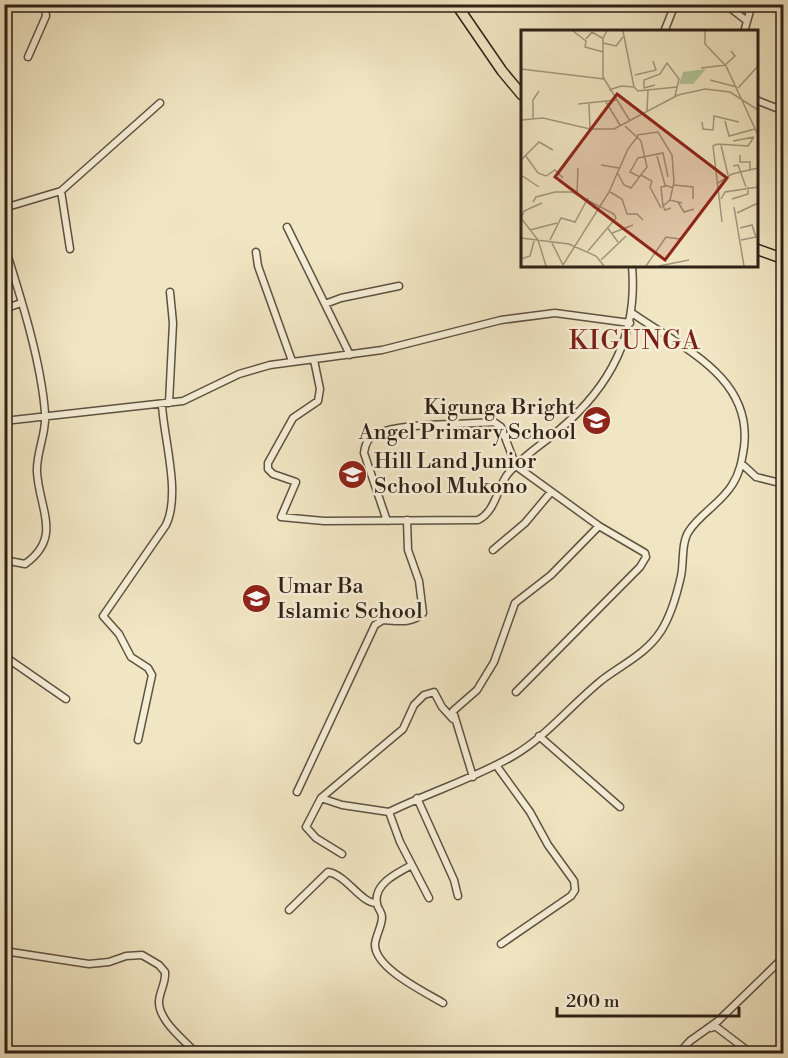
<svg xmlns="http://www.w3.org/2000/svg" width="788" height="1058" viewBox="0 0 788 1058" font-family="'Libre Bodoni',serif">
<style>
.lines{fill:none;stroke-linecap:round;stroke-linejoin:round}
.minor-casing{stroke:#5e5242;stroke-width:9}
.highway-casing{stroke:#2d2117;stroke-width:12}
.minor{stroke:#f6efd8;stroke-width:6}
.highway{stroke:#f1e6c3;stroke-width:9}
.labels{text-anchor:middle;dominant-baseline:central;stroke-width:5;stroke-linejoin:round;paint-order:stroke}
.poi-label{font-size:22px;fill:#2d2117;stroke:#f6efd8;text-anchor:start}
.quarter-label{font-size:26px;letter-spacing:1.5px;fill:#7a1f14;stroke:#f6efd8}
.inset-road{fill:none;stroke:#a3977e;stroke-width:1.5}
.view{fill:#8f2418;fill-opacity:0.15;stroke:#8f2418;stroke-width:3}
.inset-edge{fill:none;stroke:#2d2117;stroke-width:3}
</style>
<rect width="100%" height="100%" fill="#f1e6c3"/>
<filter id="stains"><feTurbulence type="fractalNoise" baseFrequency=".00333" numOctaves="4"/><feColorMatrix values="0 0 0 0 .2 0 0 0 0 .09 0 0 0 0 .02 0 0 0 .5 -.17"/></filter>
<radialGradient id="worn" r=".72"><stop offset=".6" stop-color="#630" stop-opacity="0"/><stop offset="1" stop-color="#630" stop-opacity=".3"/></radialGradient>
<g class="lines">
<defs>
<path id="minor" d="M 725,4 L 747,21
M 664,32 L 675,4
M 744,32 L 752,4
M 28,57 L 46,16 L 45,8 L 41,4
M 756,100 L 784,111
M 61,191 L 70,249
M 4,208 L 61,191 L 160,103
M 287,227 L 350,355
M 4,244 C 20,295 41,360 45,413 C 47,433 36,452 37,472 C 39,509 63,537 25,564 L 4,560
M 256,252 L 258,266 L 292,361
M 325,304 L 341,298 L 399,286
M 4,309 L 21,303
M 314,360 L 320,389 L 318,401 L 293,418 L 268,463 L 268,469 L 273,474 L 296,482 L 281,517 L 324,521 L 478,520 C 495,512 497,489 507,475 C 521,457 543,444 559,430 C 611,386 638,334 632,266
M 169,403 L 173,323 L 170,292
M 4,421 L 183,401 L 239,374 L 270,365 L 382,350 L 501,320 L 555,313 L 630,323
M 742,464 L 756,477 L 784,484
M 387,521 L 364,453 C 365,445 368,437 376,434 C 404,422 461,425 494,422 L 501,427 L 516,466 L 599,526 L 645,553 L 646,557 L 640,567 L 516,692
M 493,550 L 525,523 L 551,492
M 4,656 L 66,699
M 539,736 L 620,807
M 138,740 L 152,675 L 148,668 L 131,657 L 119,634 L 103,616 L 166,525 C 181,494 164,440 162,405
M 496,765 L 530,812 L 548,845 L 574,881 L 575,890 L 571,896 L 501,944
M 473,777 L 453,711 L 477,690 L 494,662 L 515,603 L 551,575 L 599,526
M 297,792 L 375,625 L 383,620 C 398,621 412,624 423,613 L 419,581 L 408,550 L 407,520
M 321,798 L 342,805 L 389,812 L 400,842 L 429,898
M 417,798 L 454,880 L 458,896
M 389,812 C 430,792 473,779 513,756 C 546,737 572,704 602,680 C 623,664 646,654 661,631 C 671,615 677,594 681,576 C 684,562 681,543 689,531 C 700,514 721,503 732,485 C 740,473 742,460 744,447 C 753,376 680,347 632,313
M 342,854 L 316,838 L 306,827 L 321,798 L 403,729 L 414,705 L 424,695 L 434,692 L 442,707 L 453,719
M 412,865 C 397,873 373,884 377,904 C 378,909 382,912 382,917 C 382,926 376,935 375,944 C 374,968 425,992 443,1003
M 289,910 L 328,872 C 347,875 361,904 377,903
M 4,951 L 89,964 L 109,962 L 126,956 L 142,955 L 159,965 L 165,972 C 166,983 160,990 159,1001 C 158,1020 183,1039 195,1052
M 711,1028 L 715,1026 L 752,1054
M 678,1054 L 690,1041 L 718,1021 L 784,957"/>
<path id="highway" d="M 456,4 L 502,71 L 522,95
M 756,249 L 784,259"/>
</defs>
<use href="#minor" class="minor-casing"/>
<use href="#highway" class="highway-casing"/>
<use href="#minor" class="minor"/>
<use href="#highway" class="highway"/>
</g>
<defs>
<symbol id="school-disc" viewBox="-11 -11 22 22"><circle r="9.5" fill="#8f2418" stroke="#f6efd8"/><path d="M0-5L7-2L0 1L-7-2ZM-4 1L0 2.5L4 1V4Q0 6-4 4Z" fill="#fff"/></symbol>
</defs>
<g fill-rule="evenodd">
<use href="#school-disc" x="580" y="404" width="33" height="33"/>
<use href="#school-disc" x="336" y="458" width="33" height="33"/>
<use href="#school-disc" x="240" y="582" width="33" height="33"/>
</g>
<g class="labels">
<g class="poi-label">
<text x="576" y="407" text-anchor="end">Kigunga Bright<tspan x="576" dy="25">Angel Primary School</tspan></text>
<text x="374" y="461">Hill Land Junior<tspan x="374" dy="25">School Mukono</tspan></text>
<text x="277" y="586">Umar Ba<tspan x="277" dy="25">Islamic School</tspan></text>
</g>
<g class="quarter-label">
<text x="635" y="341">KIGUNGA</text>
</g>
</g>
<g transform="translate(521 30)">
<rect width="237" height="237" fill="#f1e6c3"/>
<path d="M 185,39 L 172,54 L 158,54 L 162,42 Z" fill="#b3c699"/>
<path class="inset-road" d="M 52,1 L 65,11 L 64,17 L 82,22M 86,1 L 82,8 L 82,47 L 109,91M 102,1 L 113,57M 184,1 L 184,14 L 205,36 L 237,105M 65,9 L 71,2 L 81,8M 82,13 L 95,16 L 102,7M 204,35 L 214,26 L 210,21M 180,38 L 205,35M 0,39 L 83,49M 114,45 L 135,40 L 132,31M 189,50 L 216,57M 134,55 L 123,58 L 123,50 L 139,44 L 146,33 L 158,49 L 154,66M 217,58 L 237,36M 88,60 L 100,56 L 113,57 L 117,61 L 156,57M 85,72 L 99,95M 57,74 L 95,70M 68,74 L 69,99M 126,81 L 127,60M 12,88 L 12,70 L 18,61M 0,90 L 22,88 L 69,99 L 93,99 L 157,65 L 184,59 L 209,62 L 237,80M 204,91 L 208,106 L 234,99M 181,92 L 182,99 L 192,100 L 193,86 L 218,92M 116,105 L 137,102 L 151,125 L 153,152 L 149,170M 212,111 L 233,107M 196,114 L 192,116 L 201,192M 196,114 L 227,116 L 233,107M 200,115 L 207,145M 4,125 L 17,143 L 25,146 L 34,140 L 42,148M 219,125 L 219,132 L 229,132 L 229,139M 136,126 L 144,155 L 152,158M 0,130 L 18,112 L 32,120M 80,135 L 98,138M 212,136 L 217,135 L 225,157M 96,142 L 103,155 L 110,158 L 126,137 L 120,111 L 104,96M 0,145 L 18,157M 120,145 L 131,151 L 129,157 L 140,178M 119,147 L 109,142 L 117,128 L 142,123 L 147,147M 197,153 L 211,144 L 237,138M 153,155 L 172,157 L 172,169M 145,156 L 140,157 L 142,176 L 144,180 L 150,178M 89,162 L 101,169 L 106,184 L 116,184 L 122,190M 56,163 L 57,138M 200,169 L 204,162 L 237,157M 211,169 L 227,164 L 227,157M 12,172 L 15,167 L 34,162 L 51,162 L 93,184 L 95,188 L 67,221M 157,172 L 163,182 L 173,179M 142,176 L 149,170 L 161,173M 213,177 L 223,236M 216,183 L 237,173M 0,188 L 17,210 L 25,236M 0,189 L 3,181 L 21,173M 86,197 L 97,212M 219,198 L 231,195 L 235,207 L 220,210M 9,200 L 36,193M 91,203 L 112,195M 0,208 L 48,214 L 75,226 L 83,236M 29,210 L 40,188 L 54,192 L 67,168M 30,211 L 42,235M 0,229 L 9,226 L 13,211M 80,230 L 105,206M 42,235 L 88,162 L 107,119 L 117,106M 125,236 L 145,207 L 159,209M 138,236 L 168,230"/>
<path class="view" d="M 96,64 L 206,148 L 144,230 L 34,147 Z"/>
<rect width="237" height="237" class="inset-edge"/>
</g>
<rect width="788" height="1058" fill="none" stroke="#f1e6c3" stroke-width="24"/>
<rect x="6" y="6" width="776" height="1046" fill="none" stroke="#2d2117" stroke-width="3"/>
<rect x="12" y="12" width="764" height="1034" fill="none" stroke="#2d2117" stroke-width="1.5"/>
<path d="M557 1007v9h182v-9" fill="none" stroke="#2d2117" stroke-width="3"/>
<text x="566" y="1007" font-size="18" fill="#2d2117" stroke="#f6efd8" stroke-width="4.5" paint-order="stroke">200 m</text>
<rect width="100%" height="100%" filter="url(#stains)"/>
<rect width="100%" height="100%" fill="url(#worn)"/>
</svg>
